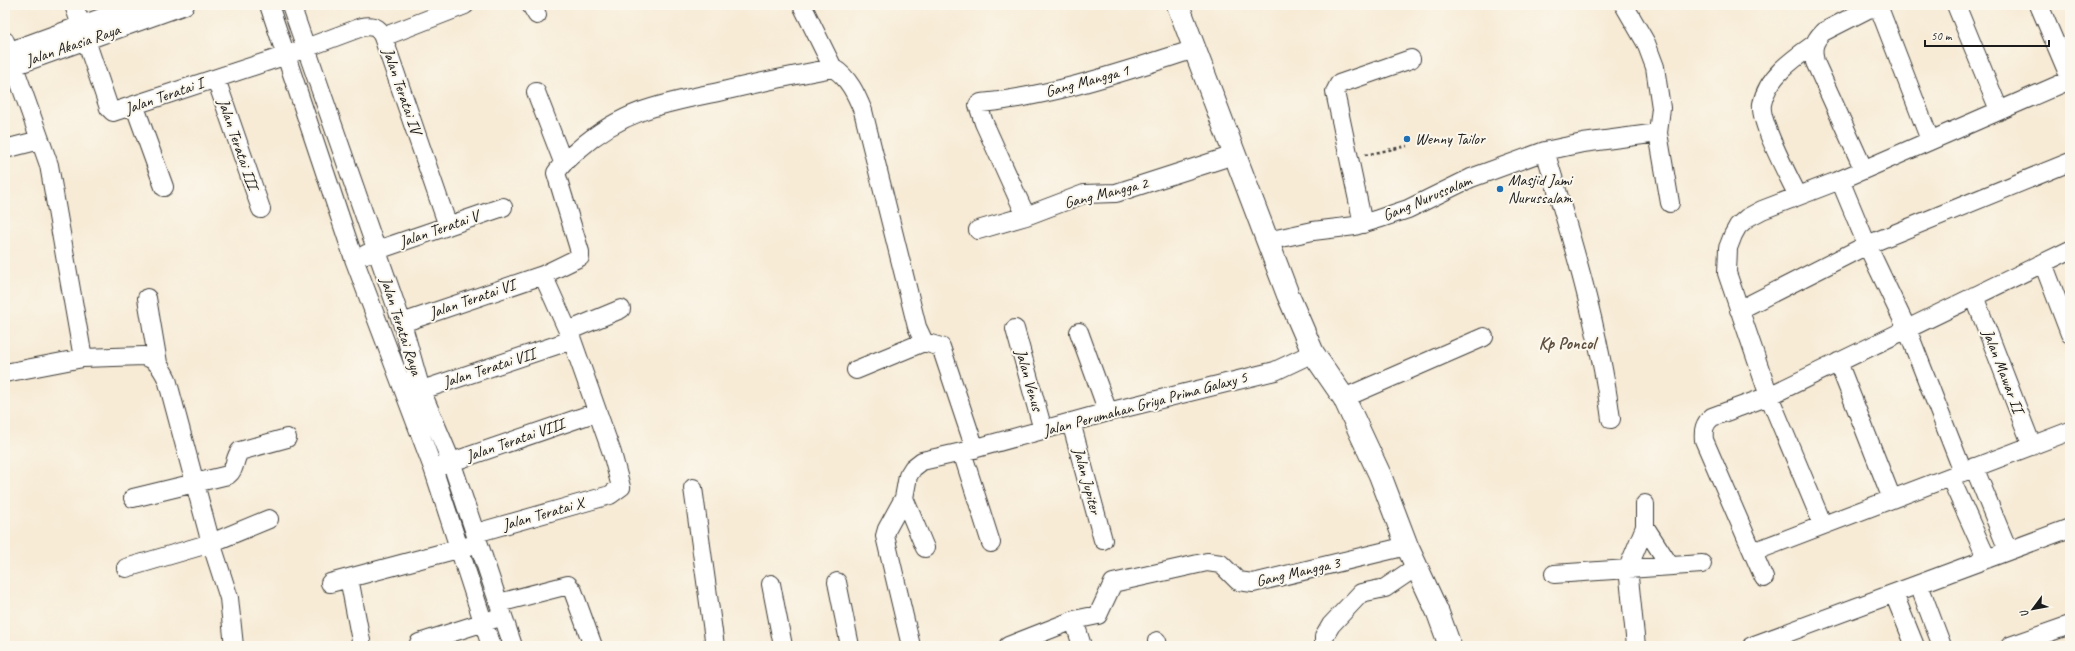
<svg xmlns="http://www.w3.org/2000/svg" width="2075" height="651" viewBox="0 0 2075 651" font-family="Caveat,sans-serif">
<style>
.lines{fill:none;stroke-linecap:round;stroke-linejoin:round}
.minor-casing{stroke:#3d3b38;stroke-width:20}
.tertiary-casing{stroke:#3d3b38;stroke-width:24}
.path{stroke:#3d3b38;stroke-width:2.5;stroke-dasharray:3 3;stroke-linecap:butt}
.minor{stroke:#fff;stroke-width:18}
.tertiary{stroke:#fff;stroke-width:22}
.poi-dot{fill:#1f6fb2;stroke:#fbf7ec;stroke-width:1.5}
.labels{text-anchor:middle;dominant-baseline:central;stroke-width:4;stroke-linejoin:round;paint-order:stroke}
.street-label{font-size:16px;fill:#1c1c1c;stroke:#fbf7ec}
.poi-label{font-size:16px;fill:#1c1c1c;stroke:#fbf7ec;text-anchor:start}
.neighbourhood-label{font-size:17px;font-weight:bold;fill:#5e5040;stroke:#fbf7ec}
</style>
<rect width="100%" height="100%" fill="#fbf7ec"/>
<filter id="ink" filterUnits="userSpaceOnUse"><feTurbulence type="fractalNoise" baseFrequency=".025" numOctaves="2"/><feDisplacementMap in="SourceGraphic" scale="8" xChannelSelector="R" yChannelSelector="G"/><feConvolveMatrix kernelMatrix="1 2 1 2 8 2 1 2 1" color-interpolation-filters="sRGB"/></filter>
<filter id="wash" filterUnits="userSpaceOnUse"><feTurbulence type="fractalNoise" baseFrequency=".012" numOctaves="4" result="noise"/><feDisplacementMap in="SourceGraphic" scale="16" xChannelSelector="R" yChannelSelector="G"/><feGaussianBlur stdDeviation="0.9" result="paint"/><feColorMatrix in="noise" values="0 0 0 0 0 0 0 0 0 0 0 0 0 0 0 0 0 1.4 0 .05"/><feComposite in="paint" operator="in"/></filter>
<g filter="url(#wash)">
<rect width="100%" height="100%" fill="#f7ebd6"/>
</g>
<g filter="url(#ink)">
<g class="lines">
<defs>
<path id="minor" d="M 74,5 L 109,108 L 113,112 L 287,55 L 362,27 C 372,25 379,27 383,37 L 448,226
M 269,5 L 354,259 L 433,468 L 491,646
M 291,5 L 402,323 L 421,390 L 451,461 L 513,646
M 531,5 L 537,15
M 802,5 L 833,68 C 849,78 856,94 863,111 L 917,327 L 924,342 L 941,347 L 975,449
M 1624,5 L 1646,43 L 1655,67 L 1661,108 L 1658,133 L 1670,203
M 1956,5 L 1999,110
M 2039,5 L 2070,78
M 383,37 L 465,5
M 5,41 L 49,165 L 83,358
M 5,53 L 137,5
M 5,69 L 185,5
M 216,79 L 261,209
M 536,92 L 563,162
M 135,107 L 164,187
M 5,149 L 40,140
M 1545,151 C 1572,239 1599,328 1611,419
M 1863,168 L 1815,62 C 1812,49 1813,42 1823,32 L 1870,8 L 1877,9 L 1881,13 L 1930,140
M 1840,180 L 1867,245 L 1907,329 L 1963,472
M 1798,196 C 1789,177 1759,122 1762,104 C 1767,77 1793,59 1813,45
M 1026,216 L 984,123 L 978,105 L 981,103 C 1054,96 1125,71 1195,49
M 1363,224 L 1335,92 L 1339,84 L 1411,59
M 978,230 L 1026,216 L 1084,194 L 1116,193 L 1234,155
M 1267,241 L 1313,231 L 1355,226 L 1378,219 L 1408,209 L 1471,178 L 1545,151 L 1583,143 L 1658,133
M 366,254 L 503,207
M 2043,263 L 2070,334
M 1974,296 L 2032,446
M 147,298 L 158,363
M 1739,310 L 1867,245 L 2070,162
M 402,323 L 543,275 L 580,257 L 580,252 L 556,173 C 562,163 570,156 579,149 C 624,109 666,103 723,91 C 760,82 796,75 833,68
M 1015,329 L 1043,430
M 568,331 L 621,309
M 1079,332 L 1108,412
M 1838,362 L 1892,499
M 856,370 L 924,342
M 5,373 L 83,358 L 144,356 C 157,360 161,367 167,379 L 209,536 L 229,598 L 234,646
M 410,394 L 572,340
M 1344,398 L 1484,337
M 1071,422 L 1103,540
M 962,452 L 991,543
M 440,466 L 597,412
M 1974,467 L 2008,550
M 1950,477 L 1987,559
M 693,488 L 715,646
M 133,498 L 228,475 C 236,469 234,458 240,451 L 287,438
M 904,498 L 925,548
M 1645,504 L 1645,527 L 1670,566
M 1823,525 L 1769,396 L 1727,273 L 1728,248 L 1733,235 L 1738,226 L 1747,218 L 1762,210 L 1840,180 L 2070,80
M 476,533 L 610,495 L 621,487 L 612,453 L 572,340 L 543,275
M 1753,552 L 2070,431
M 126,568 L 211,543 L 269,519
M 1554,574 L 1702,564
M 349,578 L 362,646
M 1764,578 L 1704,440 C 1703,430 1704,424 1712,417 L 1769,396 L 2070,250
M 837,582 L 850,646
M 330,583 L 469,546
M 771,584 L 783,646
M 1919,585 L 1942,646
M 1894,594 L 1915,646
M 499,603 L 568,585 L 573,591 L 593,646
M 1074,620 L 1082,646
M 1157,641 L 1158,646
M 419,643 L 494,619
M 911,646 L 885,536 L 887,529 L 904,498 L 908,476 L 913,468 L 922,461 L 962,452 L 1108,412 L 1275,371 L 1313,353
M 1008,646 L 1074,620 L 1098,615 L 1113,583 L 1207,562 L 1221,564 L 1238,581 L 1253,583 L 1407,546
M 1324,646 L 1324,637 L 1331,625 L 1361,593 L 1385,588 L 1416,567
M 1636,646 L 1628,568 L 1645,527
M 1752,646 L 2070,528
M 2010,646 L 2070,625"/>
<path id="tertiary" d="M 1178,5 L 1288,295 L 1313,353 L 1344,398 L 1380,475 L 1407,546 L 1438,613 L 1450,646"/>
</defs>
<use href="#minor" class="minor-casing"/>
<use href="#tertiary" class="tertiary-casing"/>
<path class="path" d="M 1365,155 L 1407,146"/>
<use href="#minor" class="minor"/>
<use href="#tertiary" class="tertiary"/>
</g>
</g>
<g class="poi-dot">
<circle cx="1407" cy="139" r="4"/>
<circle cx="1500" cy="189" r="4"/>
</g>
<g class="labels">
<g class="street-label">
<text transform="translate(73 45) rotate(-19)">Jalan Akasia Raya</text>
<text transform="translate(1087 81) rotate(-15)">Gang Mangga 1</text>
<text transform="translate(402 91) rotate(71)">Jalan Teratai IV</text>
<text transform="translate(164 96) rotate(-19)">Jalan Teratai I</text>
<text transform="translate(238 144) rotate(71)">Jalan Teratai III</text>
<text transform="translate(1106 193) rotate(-14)">Gang Mangga 2</text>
<text transform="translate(1427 198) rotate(-23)">Gang Nurussalam</text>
<text transform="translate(439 229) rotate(-19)">Jalan Teratai V</text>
<text transform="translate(472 299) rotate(-19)">Jalan Teratai VI</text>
<text transform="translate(401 326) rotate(72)">Jalan Teratai Raya</text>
<text transform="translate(489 368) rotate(-18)">Jalan Teratai VII</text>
<text transform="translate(2003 371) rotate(69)">Jalan Mawar II</text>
<text transform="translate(1029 380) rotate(74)">Jalan Venus</text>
<text transform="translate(1145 404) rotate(-15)">Jalan Perumahan Griya Prima Galaxy 5</text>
<text transform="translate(515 440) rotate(-19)">Jalan Teratai VIII</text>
<text transform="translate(1087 481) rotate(75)">Jalan Jupiter</text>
<text transform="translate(543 514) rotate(-16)">Jalan Teratai X</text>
<text transform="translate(1298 572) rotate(-13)">Gang Mangga 3</text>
</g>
<g class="poi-label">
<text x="1415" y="139">Wenny Tailor</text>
<text x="1508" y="180">Masjid Jami<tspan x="1508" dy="18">Nurussalam</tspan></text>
</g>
<g class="neighbourhood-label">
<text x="1567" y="343">Kp Poncol</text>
</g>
</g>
<rect width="2075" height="651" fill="none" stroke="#fbf7ec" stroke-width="20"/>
<g transform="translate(2033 609) rotate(238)" stroke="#fbf7ec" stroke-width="3" paint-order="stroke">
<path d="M0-3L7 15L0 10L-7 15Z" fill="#1c1c1c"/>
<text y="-6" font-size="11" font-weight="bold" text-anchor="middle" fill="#1c1c1c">U</text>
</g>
<path d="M1925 40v6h124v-6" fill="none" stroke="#1c1c1c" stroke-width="2"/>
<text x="1931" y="40" font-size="12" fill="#1c1c1c" stroke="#fbf7ec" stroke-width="3" paint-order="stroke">50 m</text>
</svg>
